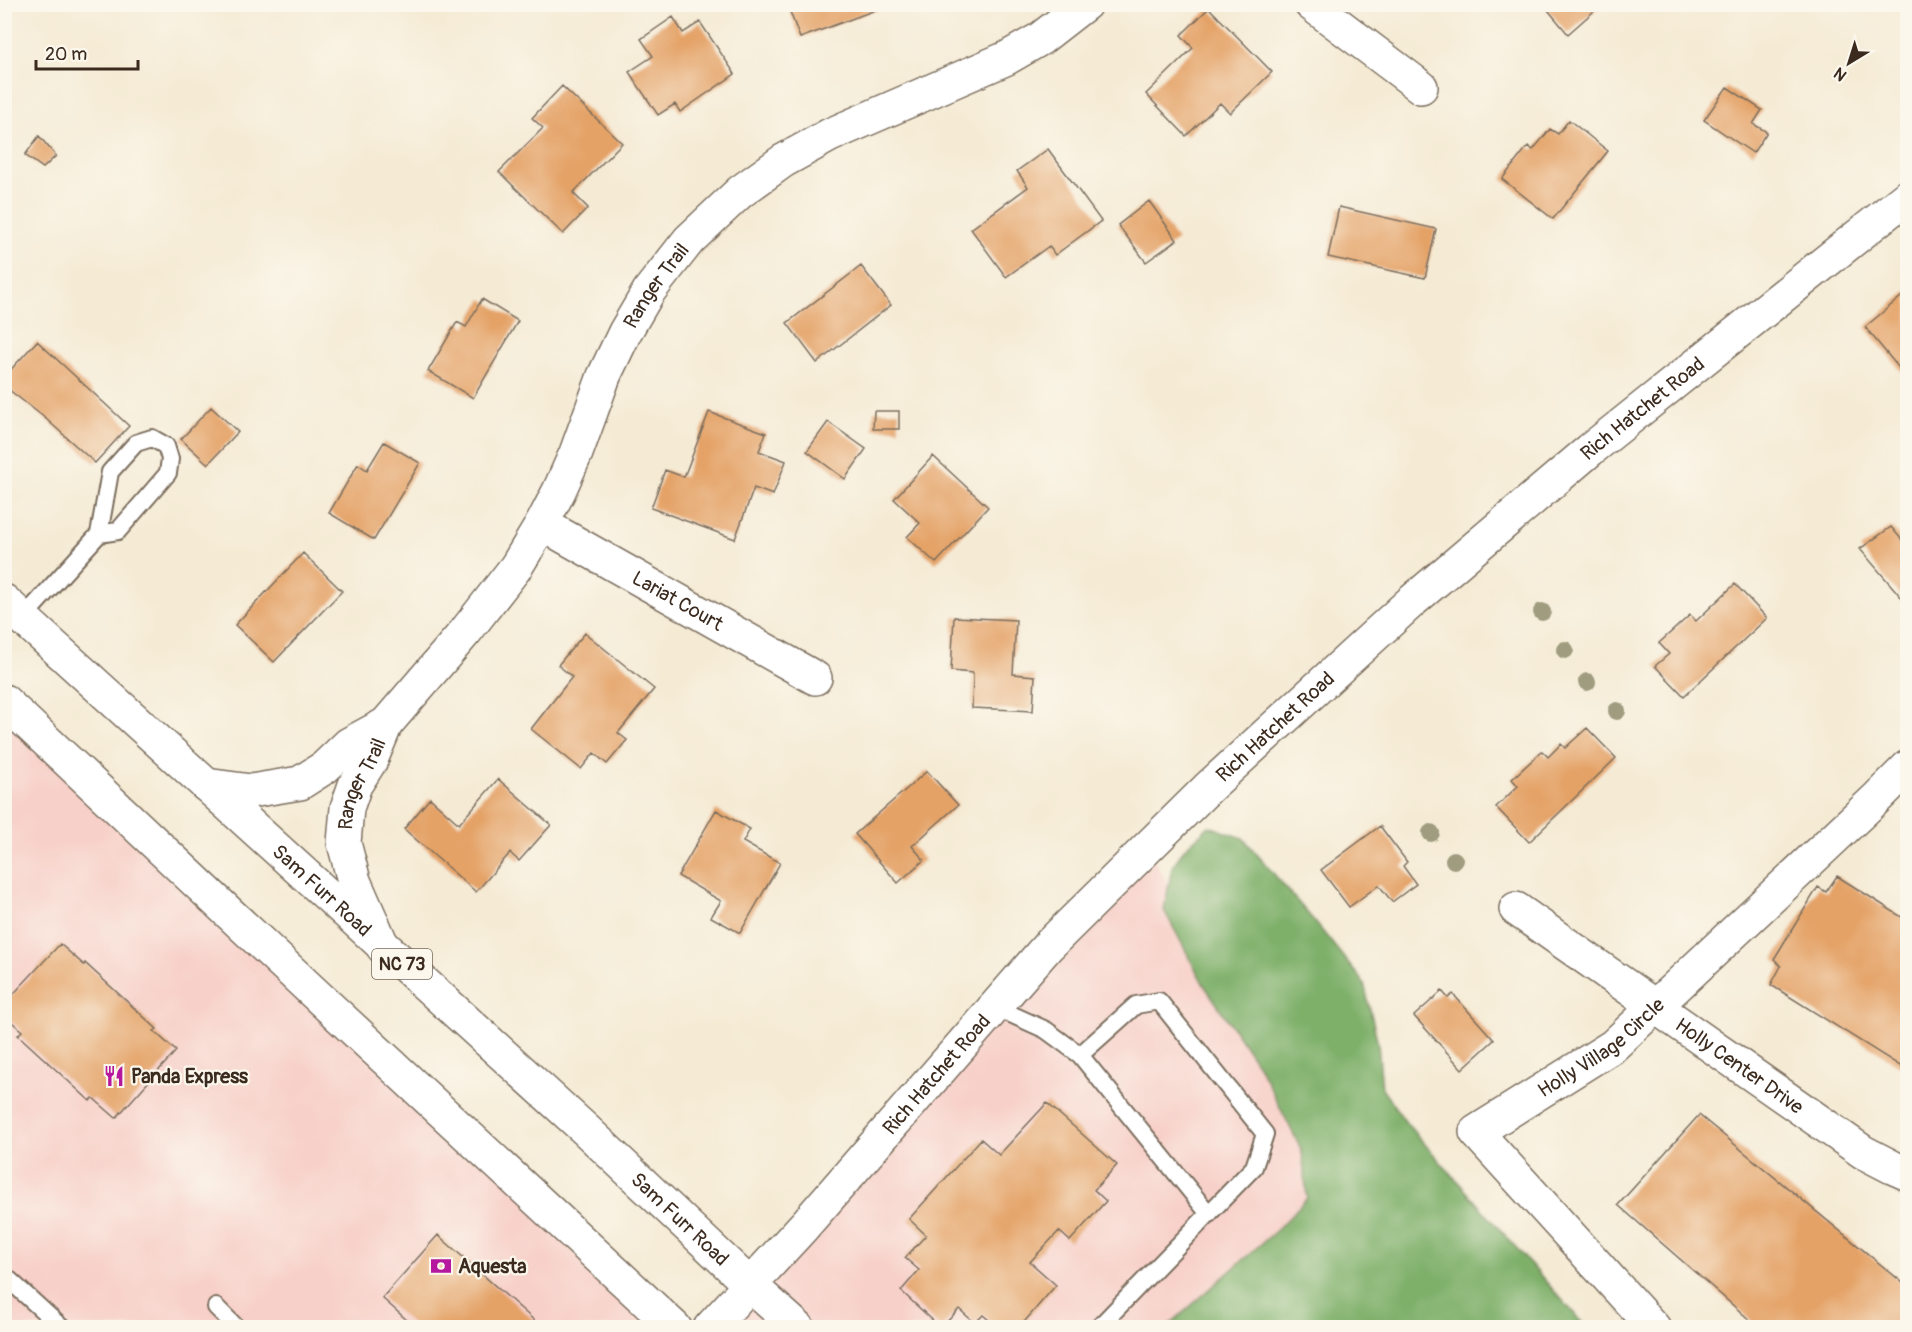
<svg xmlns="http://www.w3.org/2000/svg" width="1912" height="1332" viewBox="0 0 1912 1332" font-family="Pangolin,sans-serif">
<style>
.built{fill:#f7d0c9}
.forest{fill:#7fb06b;stroke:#5d6d44;stroke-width:1.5}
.building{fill:#e4a266}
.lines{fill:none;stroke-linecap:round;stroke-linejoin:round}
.lane-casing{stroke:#7c6e5e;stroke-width:20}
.street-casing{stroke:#7c6e5e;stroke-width:36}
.secondary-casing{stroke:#7c6e5e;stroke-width:36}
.primary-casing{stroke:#7c6e5e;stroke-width:36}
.lane{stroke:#fff;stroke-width:16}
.street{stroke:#fff;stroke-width:33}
.secondary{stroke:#fff;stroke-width:33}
.primary{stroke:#fff;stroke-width:33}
.tree{fill:#9f9c80}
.labels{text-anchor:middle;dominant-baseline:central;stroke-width:4.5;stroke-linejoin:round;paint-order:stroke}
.shield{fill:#fbf7ec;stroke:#75685c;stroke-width:1.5}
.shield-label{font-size:18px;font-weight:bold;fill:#3b2a1e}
.street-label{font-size:20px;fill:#3b2a1e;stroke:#fbf7ec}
.poi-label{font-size:20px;font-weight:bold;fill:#3b2a1e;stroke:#fbf7ec;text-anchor:start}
</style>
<rect width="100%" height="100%" fill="#fbf7ec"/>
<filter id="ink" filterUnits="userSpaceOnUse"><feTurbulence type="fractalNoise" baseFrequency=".0167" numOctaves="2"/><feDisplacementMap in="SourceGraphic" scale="12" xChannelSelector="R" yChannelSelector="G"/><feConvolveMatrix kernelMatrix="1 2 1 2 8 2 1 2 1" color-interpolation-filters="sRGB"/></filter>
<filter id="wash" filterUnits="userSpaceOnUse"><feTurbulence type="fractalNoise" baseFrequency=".008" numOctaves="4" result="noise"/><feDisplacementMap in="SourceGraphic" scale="24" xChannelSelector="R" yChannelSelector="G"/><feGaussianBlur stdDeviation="1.35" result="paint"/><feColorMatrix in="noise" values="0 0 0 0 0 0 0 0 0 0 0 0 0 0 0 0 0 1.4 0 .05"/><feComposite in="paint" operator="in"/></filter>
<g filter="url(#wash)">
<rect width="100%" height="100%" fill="#f5ebd5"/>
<path class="built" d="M 4,701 L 675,1327 L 5,1327 Z
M 1147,848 L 1363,1211 L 1474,1328 L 710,1328 Z"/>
<path class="forest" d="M 1209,826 L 1243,838 L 1315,922 L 1364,983 L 1378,1044 L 1382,1089 L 1407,1124 L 1586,1327 L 1167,1327 L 1279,1228 L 1307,1198 L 1302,1151 L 1260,1068 L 1204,985 L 1164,910 L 1172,867 L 1184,849 Z"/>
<g id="blocks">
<path class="building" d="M 787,4 L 889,4 L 889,5 L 800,38 Z
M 1543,4 L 1602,4 L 1568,34 Z
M 1209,8 L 1272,72 L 1230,113 L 1220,103 L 1186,136 L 1146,94 L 1193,48 L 1181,35 Z
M 673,17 L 683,33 L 700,22 L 735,74 L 680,112 L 675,104 L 658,115 L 629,72 L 653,56 L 641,39 Z
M 562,86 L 622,143 L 573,193 L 588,208 L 563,234 L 499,172 L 543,128 L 532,118 Z
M 1727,87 L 1762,110 L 1753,124 L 1767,132 L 1753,153 L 1704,120 Z
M 1569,120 L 1608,151 L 1553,219 L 1502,179 L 1528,146 L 1533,150 L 1550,129 L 1558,134 Z
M 39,136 L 56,156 L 43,168 L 25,155 Z
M 1048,149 L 1101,221 L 1055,255 L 1049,246 L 1006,277 L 971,229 L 1028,187 L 1017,171 Z
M 1149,201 L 1177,240 L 1146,262 L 1118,225 Z
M 1339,207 L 1436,229 L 1425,278 L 1328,257 Z
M 861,266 L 891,305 L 817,363 L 787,323 Z
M 1908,291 L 1908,379 L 1865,327 Z
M 482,299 L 518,321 L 473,398 L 428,371 L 457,322 L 466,327 Z
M 37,341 L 129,426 L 95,463 L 45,418 L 4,386 L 4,377 Z
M 211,407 L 238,432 L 208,464 L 181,439 Z
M 874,411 L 899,411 L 899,429 L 873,429 Z
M 709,412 L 766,433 L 759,451 L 786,461 L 773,495 L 754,488 L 735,539 L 651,508 L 665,470 L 684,477 Z
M 828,422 L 866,449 L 845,479 L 807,451 Z
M 384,442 L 420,463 L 374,540 L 329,513 L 358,464 L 367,470 Z
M 933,456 L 988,507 L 936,563 L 907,537 L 920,523 L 894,499 Z
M 1891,527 L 1908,547 L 1908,605 L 1860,549 Z
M 303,553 L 342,591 L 274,662 L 235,625 Z
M 1735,584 L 1767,618 L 1684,696 L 1655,666 L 1669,654 L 1659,643 L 1690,615 L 1696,621 Z
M 954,617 L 1016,620 L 1013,674 L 1035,676 L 1033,711 L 972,708 L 973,673 L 951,671 Z
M 585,633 L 654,689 L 618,733 L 627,740 L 607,764 L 594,753 L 581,769 L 531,729 L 572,677 L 558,665 Z
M 1587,728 L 1616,758 L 1529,842 L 1496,807 L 1518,786 L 1512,779 L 1542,751 L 1548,757 L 1561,744 L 1565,748 Z
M 927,771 L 958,805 L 912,846 L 924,860 L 898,883 L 855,834 Z
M 498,779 L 551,825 L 519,861 L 510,853 L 476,892 L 404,829 L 430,798 L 459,824 Z
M 716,810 L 750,829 L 743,842 L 780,863 L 740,933 L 711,917 L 721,901 L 678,876 Z
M 1380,826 L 1407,862 L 1403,866 L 1416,884 L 1392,902 L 1379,885 L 1349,907 L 1321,870 Z
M 1837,876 L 1908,921 L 1908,1071 L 1771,985 L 1781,966 L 1774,959 L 1818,887 L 1826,892 Z
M 60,944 L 84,965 L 85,963 L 157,1029 L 154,1031 L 176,1051 L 116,1118 L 93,1098 L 90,1101 L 18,1035 L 22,1031 L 4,1015 L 4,1004 Z
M 1442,991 L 1448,998 L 1453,994 L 1494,1040 L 1462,1069 L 1414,1016 Z
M 1047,1103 L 1117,1165 L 1094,1190 L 1106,1201 L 1070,1241 L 1059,1231 L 1030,1262 L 1056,1285 L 1019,1328 L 998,1328 L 983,1315 L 975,1323 L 959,1309 L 941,1328 L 901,1291 L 919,1270 L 905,1258 L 926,1235 L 909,1219 L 981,1139 L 999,1155 Z
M 1699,1115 L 1908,1287 L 1908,1328 L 1759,1328 L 1618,1205 Z
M 438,1235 L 536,1322 L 531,1328 L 416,1328 L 382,1298 Z"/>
</g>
</g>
<g filter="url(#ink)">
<use href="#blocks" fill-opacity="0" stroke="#7c6e5e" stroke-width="1.5"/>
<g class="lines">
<defs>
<path id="lane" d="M 23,618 L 99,534 L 110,472 L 136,443 L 152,438 L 166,446 L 170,459 L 168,473 L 118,531 L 99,534
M 995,1007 L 1046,1030 L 1080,1055 L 1209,1214
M 1080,1055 L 1136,1005 L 1159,1001 L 1265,1134 L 1254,1167 L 1098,1328
M 4,1275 L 62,1328
M 216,1307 L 237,1328"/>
<g id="street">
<path d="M 1311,4 L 1421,87"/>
<path id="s1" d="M 542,524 L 815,678"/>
<path d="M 206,785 L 251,791 L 300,783 L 325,767 L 349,744 L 386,724"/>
<path id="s2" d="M 1516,909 L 1863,1152 L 1892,1167 L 1908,1174"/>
<path id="s3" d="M 383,947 L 354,881 L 344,843 L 347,808 L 355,785 L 371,760 L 386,724 L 466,631 L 516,567 L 542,524 L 559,491 L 576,453 L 604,376 L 625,332 L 649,291 L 689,240 L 740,192 L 783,161 L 830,135 L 1007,58 L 1040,39 L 1085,4"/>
<path id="s4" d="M 1654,1328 L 1476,1132 L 1613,1046 L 1878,797 L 1908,767"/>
</g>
<g id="secondary">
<path id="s5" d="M 710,1328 L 804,1226 L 1048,946 L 1209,787 L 1411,602 L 1590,450 L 1908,196"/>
</g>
<g id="primary">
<path id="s6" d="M 4,601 L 587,1131 L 749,1284 L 798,1328"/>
<path d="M 4,701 L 311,990 L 675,1328"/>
</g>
</defs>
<use href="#lane" class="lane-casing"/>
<use href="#street" class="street-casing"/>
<use href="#secondary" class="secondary-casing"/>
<use href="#primary" class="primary-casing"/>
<use href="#lane" class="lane"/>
<use href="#street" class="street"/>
<use href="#secondary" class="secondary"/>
<use href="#primary" class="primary"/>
</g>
<g class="tree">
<circle cx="1542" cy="612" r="9"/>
<circle cx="1565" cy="650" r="9"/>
<circle cx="1587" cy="682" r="9"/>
<circle cx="1617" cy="711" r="9"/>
<circle cx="1431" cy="833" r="9"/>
<circle cx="1454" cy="860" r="9"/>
</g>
</g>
<defs>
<symbol id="restaurant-bare" viewBox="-9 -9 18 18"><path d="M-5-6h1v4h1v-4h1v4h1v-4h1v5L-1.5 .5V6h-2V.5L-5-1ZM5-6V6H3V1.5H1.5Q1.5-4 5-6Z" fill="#b5179e" stroke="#fbf7ec" stroke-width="2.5" paint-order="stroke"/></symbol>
<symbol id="bank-bare" viewBox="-9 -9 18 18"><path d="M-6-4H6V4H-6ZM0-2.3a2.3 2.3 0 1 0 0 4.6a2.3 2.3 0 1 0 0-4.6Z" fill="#b5179e" stroke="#fbf7ec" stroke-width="2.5" paint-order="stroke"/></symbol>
</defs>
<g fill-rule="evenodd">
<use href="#restaurant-bare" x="99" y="1061" width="30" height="30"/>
<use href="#bank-bare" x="426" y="1251" width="30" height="30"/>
</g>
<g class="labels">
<rect class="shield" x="372" y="949" width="60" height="30" rx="4.5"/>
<g class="shield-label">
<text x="402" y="964">NC 73</text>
</g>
<g class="street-label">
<text stroke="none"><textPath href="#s3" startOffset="759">Ranger Trail</textPath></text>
<text stroke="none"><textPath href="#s5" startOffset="1312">Rich Hatchet Road</textPath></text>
<text stroke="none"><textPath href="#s1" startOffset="156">Lariat Court</textPath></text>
<text stroke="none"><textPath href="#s5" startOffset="826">Rich Hatchet Road</textPath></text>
<text stroke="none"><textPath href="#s3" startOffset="174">Ranger Trail</textPath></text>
<text stroke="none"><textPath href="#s6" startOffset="430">Sam Furr Road</textPath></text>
<text stroke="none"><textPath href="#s4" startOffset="416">Holly Village Circle</textPath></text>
<text stroke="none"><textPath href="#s2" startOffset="273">Holly Center Drive</textPath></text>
<text stroke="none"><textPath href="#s5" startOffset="340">Rich Hatchet Road</textPath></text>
<text stroke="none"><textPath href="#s6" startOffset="916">Sam Furr Road</textPath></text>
</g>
<g class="poi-label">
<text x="131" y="1076">Panda Express</text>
<text x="458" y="1266">Aquesta</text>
</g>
</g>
<rect width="1912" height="1332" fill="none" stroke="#fbf7ec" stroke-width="24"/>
<g transform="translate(1849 63) rotate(218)" stroke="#fbf7ec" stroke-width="4.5" paint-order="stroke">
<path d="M0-4.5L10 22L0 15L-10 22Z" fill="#3b2a1e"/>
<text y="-9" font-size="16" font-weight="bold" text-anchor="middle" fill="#3b2a1e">N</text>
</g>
<path d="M36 60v9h102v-9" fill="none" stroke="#3b2a1e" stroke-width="3"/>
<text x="45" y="60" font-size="18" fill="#3b2a1e" stroke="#fbf7ec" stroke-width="4.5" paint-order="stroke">20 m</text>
</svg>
